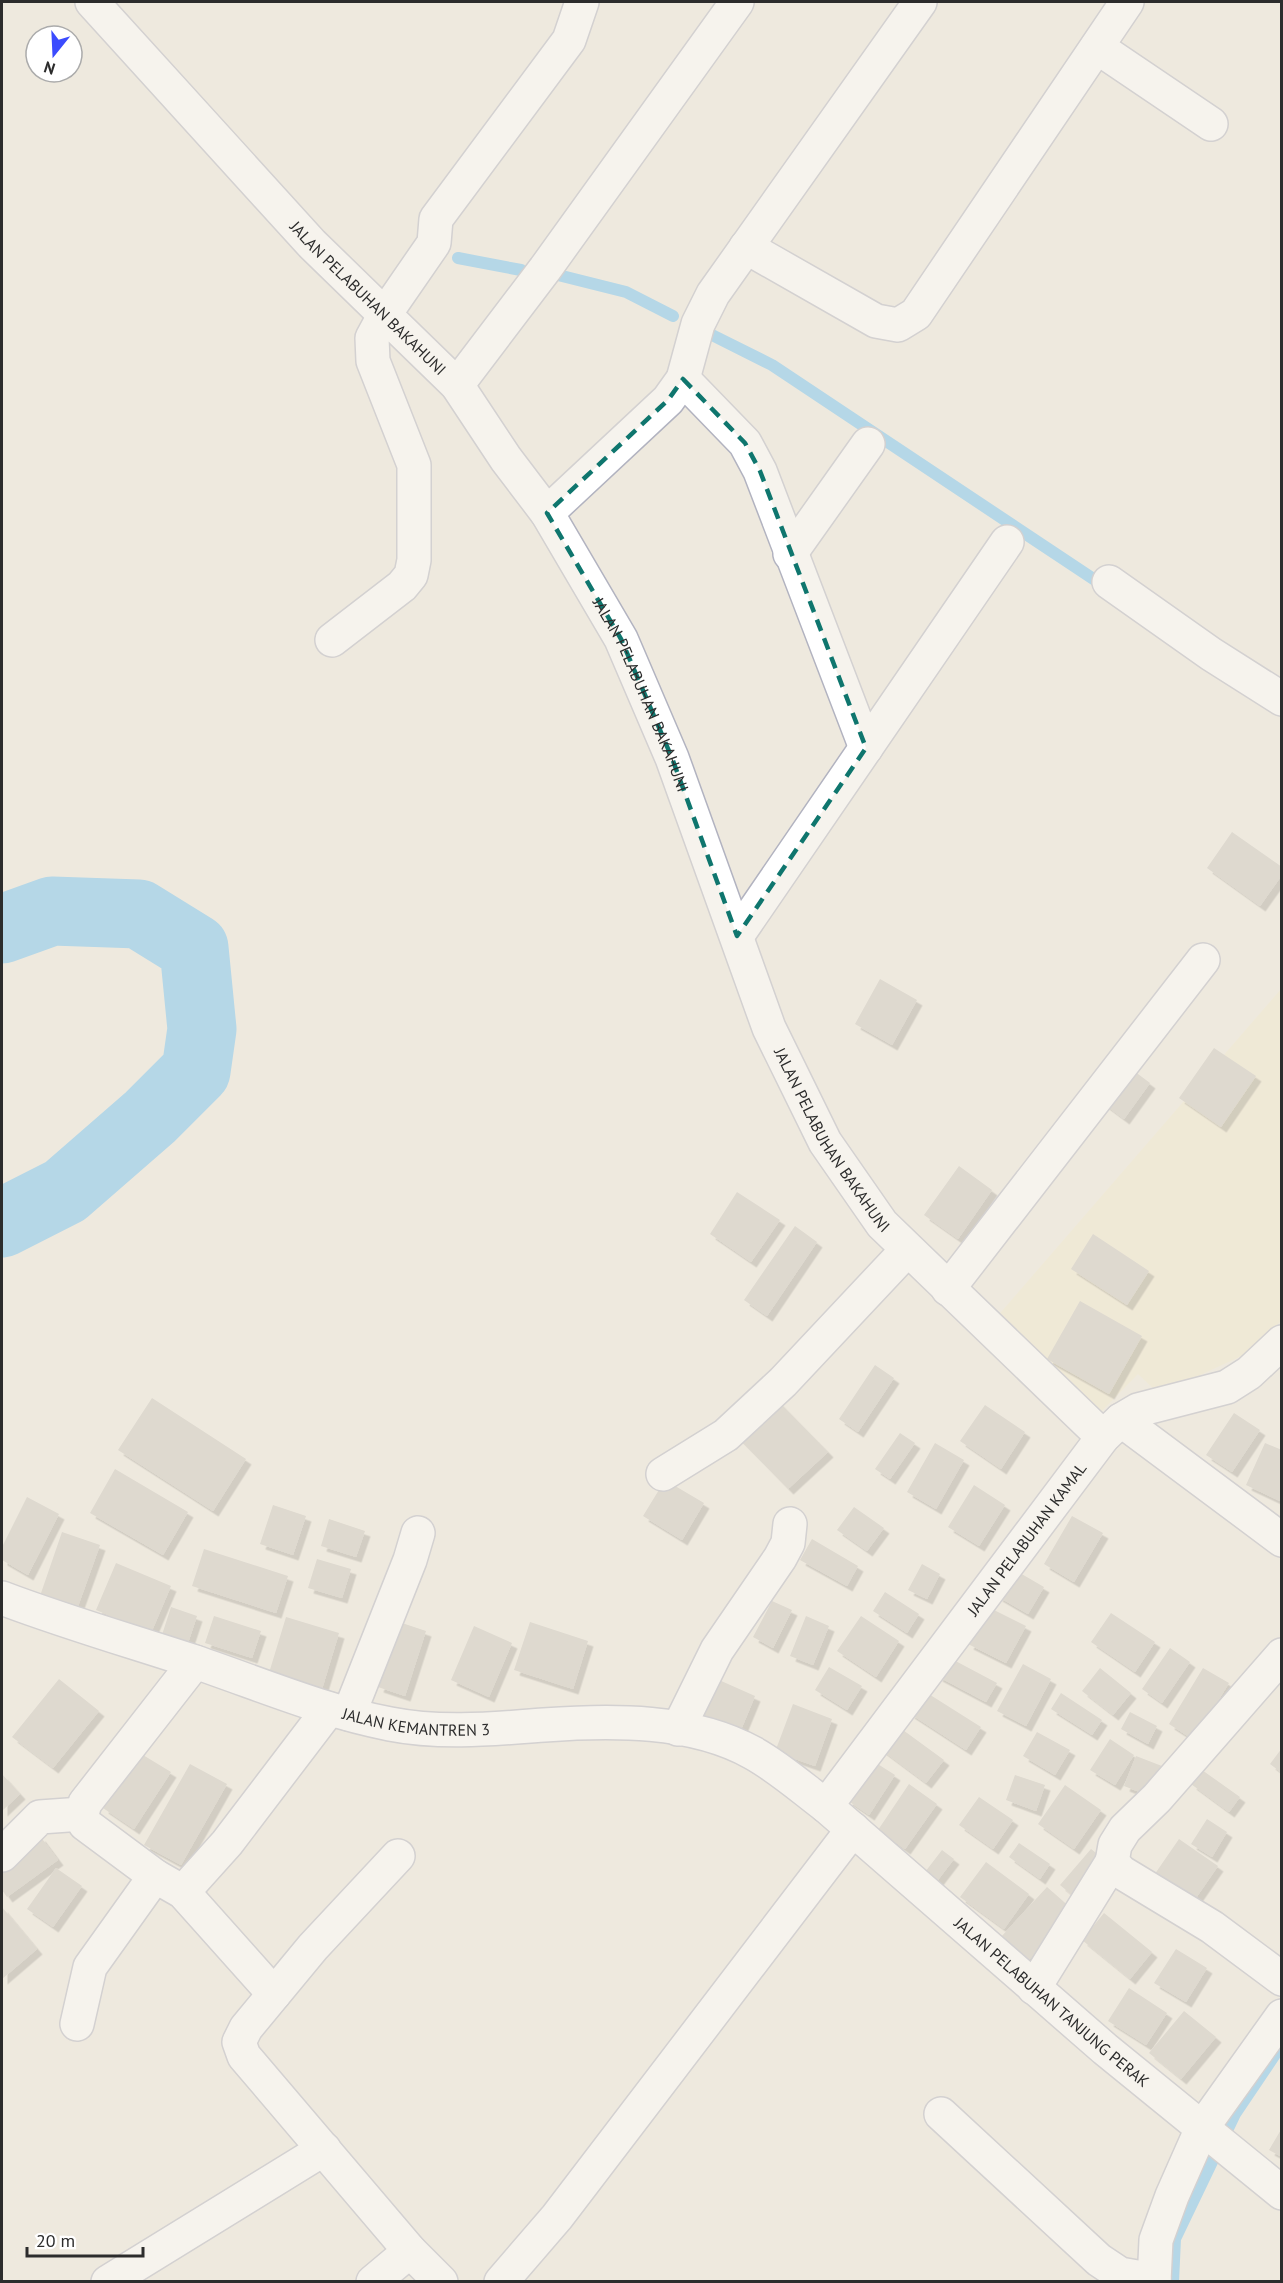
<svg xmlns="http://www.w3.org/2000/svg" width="1283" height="2283" viewBox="0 0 1283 2283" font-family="'PT Sans',sans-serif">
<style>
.education{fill:#f0e8cd}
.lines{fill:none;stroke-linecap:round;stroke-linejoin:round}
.stream{stroke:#6fc1f2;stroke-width:12}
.river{stroke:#6fc1f2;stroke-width:69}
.building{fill:#c9c5bd;filter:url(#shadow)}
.street-casing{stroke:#b2b3c0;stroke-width:36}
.secondary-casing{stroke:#b2b3c0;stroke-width:36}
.street{stroke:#fff;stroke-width:33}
.secondary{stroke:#fff;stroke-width:33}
.marked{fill:none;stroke:#0f766e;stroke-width:4.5;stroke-dasharray:12 8;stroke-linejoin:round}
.labels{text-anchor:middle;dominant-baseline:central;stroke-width:5;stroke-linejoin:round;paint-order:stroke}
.street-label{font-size:16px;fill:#2c2c2c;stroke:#fff}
</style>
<defs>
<filter id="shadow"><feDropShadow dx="5.5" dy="5.5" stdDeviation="0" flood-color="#0004"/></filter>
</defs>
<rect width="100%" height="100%" fill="#eee9de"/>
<path class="education" d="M 1281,989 L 1281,1321 L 1246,1354 L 1159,1394 L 1138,1374 L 1096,1417 L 995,1319 Z"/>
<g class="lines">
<path class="stream" d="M 458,258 L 521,270
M 554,274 L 626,292 L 673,316
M 712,335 L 772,365 L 1107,588
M 1173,2282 L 1175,2239 L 1235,2114 L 1282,2044"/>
<path class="river" d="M 2,929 L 52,911 L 139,914 L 194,948 L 202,1029 L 196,1071 L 150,1117 L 65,1191 L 2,1223"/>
</g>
<path class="building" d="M 1232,832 L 1282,867 L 1282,875 L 1260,906 L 1207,868 Z
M 880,979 L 917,1000 L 892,1045 L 855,1024 Z
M 1214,1048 L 1256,1076 L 1221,1127 L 1179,1098 Z
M 1126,1065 L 1150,1083 L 1124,1119 L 1100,1101 Z
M 959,1166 L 992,1190 L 958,1239 L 924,1215 Z
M 737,1192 L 780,1220 L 751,1262 L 710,1234 Z
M 795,1226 L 817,1242 L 767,1316 L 744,1300 Z
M 1093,1234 L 1149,1271 L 1127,1305 L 1071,1269 Z
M 1080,1301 L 1142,1336 L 1109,1394 L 1047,1359 Z
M 875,1365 L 894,1378 L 858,1432 L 839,1419 Z
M 152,1398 L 246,1459 L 213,1511 L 118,1450 Z
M 775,1398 L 828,1452 L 788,1489 L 736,1436 Z
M 985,1405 L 1025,1432 L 1001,1469 L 960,1441 Z
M 1234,1413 L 1260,1430 L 1232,1472 L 1206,1455 Z
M 900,1433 L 915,1443 L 890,1479 L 875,1469 Z
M 935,1443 L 964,1460 L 936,1509 L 907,1492 Z
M 1265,1443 L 1282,1450 L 1282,1502 L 1246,1485 Z
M 115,1469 L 188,1512 L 163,1555 L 90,1513 Z
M 665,1480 L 704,1503 L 682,1540 L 643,1516 Z
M 974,1485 L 1005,1505 L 979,1546 L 948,1527 Z
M 27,1497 L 59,1514 L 28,1575 L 2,1560 L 2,1547 Z
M 273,1505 L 306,1516 L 293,1555 L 260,1544 Z
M 854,1507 L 884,1528 L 867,1551 L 837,1530 Z
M 1072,1516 L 1103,1533 L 1074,1582 L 1044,1564 Z
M 329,1519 L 365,1531 L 356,1557 L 321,1546 Z
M 62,1532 L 100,1545 L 77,1609 L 40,1596 Z
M 812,1539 L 858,1566 L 847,1586 L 800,1560 Z
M 204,1549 L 288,1576 L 276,1613 L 192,1586 Z
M 317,1559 L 351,1569 L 342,1598 L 308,1588 Z
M 116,1563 L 171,1586 L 151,1633 L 96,1610 Z
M 922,1564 L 940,1574 L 927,1599 L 908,1590 Z
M 1013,1569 L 1044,1587 L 1028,1614 L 997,1596 Z
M 885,1592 L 919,1614 L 907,1633 L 873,1611 Z
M 772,1601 L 792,1610 L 773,1648 L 753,1637 Z
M 171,1607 L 197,1616 L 187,1646 L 161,1638 Z
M 988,1607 L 1026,1626 L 1006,1663 L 968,1644 Z
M 1111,1613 L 1155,1642 L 1135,1672 L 1091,1642 Z
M 214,1616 L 261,1631 L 252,1658 L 205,1643 Z
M 806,1616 L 829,1626 L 813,1665 L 790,1656 Z
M 861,1616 L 899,1641 L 876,1677 L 837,1651 Z
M 286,1617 L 339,1633 L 322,1689 L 269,1673 Z
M 399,1622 L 426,1631 L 405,1696 L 378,1687 Z
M 530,1622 L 588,1641 L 573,1689 L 514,1670 Z
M 474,1626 L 512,1643 L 489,1697 L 451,1680 Z
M 1170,1648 L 1190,1662 L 1162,1703 L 1142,1689 Z
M 948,1657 L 997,1683 L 986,1702 L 937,1676 Z
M 1023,1664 L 1051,1679 L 1026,1726 L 997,1711 Z
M 829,1667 L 862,1686 L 847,1710 L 815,1690 Z
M 1100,1668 L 1131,1693 L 1113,1715 L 1082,1691 Z
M 1203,1668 L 1229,1683 L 1194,1740 L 1169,1724 Z
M 59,1679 L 99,1711 L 53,1768 L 12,1737 Z
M 719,1680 L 755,1696 L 738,1737 L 702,1721 Z
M 924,1691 L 981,1727 L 966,1750 L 909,1713 Z
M 1061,1693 L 1102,1720 L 1092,1735 L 1051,1709 Z
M 793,1704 L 832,1719 L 815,1766 L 775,1752 Z
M 1130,1712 L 1157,1726 L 1148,1744 L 1121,1729 Z
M 892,1722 L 944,1760 L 926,1783 L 875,1745 Z
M 1037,1732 L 1070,1750 L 1055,1775 L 1023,1756 Z
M 1110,1739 L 1134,1755 L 1115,1785 L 1090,1770 Z
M 1282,1748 L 1282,1773 L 1270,1764 Z
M 138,1752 L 171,1772 L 134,1829 L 103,1808 Z
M 1136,1756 L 1167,1768 L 1155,1798 L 1124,1786 Z
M 873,1761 L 895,1775 L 869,1815 L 847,1800 Z
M 190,1764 L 227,1784 L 181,1865 L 144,1845 Z
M 1202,1770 L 1240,1797 L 1229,1812 L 1191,1784 Z
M 2,1774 L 20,1794 L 2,1811 Z
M 1015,1775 L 1045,1785 L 1036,1811 L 1006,1800 Z
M 909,1784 L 937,1804 L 905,1849 L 878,1830 Z
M 1065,1785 L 1101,1810 L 1074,1849 L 1038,1824 Z
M 979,1797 L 1013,1820 L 993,1849 L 959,1825 Z
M 1207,1819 L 1227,1832 L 1212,1857 L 1191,1844 Z
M 40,1836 L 58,1860 L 7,1897 L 2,1890 L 2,1863 Z
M 1179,1839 L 1218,1866 L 1189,1908 L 1150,1881 Z
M 1019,1843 L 1050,1864 L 1040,1879 L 1009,1857 Z
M 1091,1849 L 1109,1863 L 1078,1900 L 1060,1885 Z
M 942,1850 L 954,1859 L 934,1885 L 922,1876 Z
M 986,1862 L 1029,1894 L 1004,1929 L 960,1897 Z
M 56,1868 L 82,1886 L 53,1927 L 27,1909 Z
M 1047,1887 L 1073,1910 L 1028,1961 L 1001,1937 Z
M 2,1907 L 37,1949 L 2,1979 Z
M 1104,1913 L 1152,1952 L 1130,1979 L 1082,1940 Z
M 1176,1949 L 1207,1968 L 1186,2002 L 1154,1983 Z
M 1129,1988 L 1167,2013 L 1146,2045 L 1108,2021 Z
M 1184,2011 L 1216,2037 L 1181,2079 L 1149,2053 Z
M 1282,2128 L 1282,2157 L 1269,2150 Z"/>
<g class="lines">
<defs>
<g id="street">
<path id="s1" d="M 92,2 L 312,244 L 457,385 L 506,459 L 547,513 L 621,639 L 672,758 L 769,1028 L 825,1142 L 882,1224 L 1103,1437"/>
<path d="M 1097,47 L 1211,124"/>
<path d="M 746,247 L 876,321 L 898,325 L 916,314 L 1127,2"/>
<path d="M 683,379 L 745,443 L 760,471 L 866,748"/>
<path d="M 457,385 L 545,269 L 737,2"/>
<path d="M 547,513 L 668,400 L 683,379 L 698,324 L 713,294 L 920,2"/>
<path d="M 790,554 L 868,444"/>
<path d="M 1109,582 L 1211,654 L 1282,699"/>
<path d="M 332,640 L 402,586 L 411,575 L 414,560 L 414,465 L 373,361 L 372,338 L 385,314 L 434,243 L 436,219 L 569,40 L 582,2"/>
<path d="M 737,936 L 1007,542"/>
<path d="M 948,1289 L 1203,960"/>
<path d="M 1121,1420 L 1282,1540"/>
<path d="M 663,1474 L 726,1435 L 783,1382 L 907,1250"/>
<path d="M 1282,1655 L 1157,1798 L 1125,1829 L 1115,1845 L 1112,1862 L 1121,1872 L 1212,1927 L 1282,1979"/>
<path d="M 195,1662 L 85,1803 L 82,1814 L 85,1824 L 155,1876 L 183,1892 L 274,1994"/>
<path d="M 349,1714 L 410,1560 L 418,1533"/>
<path d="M 678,1729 L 717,1650 L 780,1558 L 788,1543 L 790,1524"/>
<path id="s2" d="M 826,1806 L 1103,1437 L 1121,1420 L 1138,1410 L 1227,1387 L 1249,1373 L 1282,1342"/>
<path d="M 2,1855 L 40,1817 L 82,1814"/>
<path d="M 398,1856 L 313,1947 L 246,2028 L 239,2042 L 244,2056 L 410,2251 L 441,2282"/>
<path d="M 183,1892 L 227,1843 L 329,1709"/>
<path d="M 1034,1988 L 1112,1862"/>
<path d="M 77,2024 L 90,1967 L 155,1876"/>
<path d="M 941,2114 L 1099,2260 L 1120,2274 L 1154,2280"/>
<path d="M 108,2282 L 324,2149"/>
<path d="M 373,2282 L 410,2251"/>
<path d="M 501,2282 L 557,2217 L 853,1829"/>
<path d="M 1154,2282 L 1156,2240 L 1172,2196 L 1202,2128 L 1282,2016"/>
</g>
<g id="secondary">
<path id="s3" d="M 2,1598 C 65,1622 131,1641 195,1662 C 260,1684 323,1711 390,1724 C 441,1734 492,1729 544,1725 C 611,1720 692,1719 753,1753 C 780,1768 802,1788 826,1806 L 1105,2049 L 1282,2193"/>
</g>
</defs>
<use href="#street" class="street-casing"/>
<use href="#secondary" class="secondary-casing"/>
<use href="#street" class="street"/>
<use href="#secondary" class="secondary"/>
</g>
<path d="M0 0H1283V2283H0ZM 683,379 L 745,443 L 760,471 L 866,748 L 737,936 L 672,758 L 621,639 L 547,513 L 668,400 Z" fill="#eee9de" fill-opacity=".55" fill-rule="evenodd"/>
<path class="marked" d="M 683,379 L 745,443 L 760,471 L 866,748 L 737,936 L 672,758 L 621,639 L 547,513 L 668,400 Z"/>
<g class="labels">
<g class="street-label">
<text stroke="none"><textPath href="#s1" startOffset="405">JALAN PELABUHAN BAKAHUNI</textPath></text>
<text stroke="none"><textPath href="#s1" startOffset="891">JALAN PELABUHAN BAKAHUNI</textPath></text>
<text stroke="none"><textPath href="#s1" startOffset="1377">JALAN PELABUHAN BAKAHUNI</textPath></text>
<text stroke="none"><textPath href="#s2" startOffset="334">JALAN PELABUHAN KAMAL</textPath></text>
<text stroke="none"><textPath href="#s3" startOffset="434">JALAN KEMANTREN 3</textPath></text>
<text stroke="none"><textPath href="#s3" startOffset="1166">JALAN PELABUHAN TANJUNG PERAK</textPath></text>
</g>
</g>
<rect width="1283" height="2283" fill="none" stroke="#2c2c2c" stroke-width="6"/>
<g transform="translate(54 54) rotate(198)"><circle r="28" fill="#ffffff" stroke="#ababab" stroke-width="1.5"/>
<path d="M0-4.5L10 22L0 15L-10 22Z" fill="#3b4bfe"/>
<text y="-9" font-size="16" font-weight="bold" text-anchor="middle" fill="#2c2c2c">N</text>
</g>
<path d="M27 2247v9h116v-9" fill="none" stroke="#2c2c2c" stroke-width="3"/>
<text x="36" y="2247" font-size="18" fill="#2c2c2c" stroke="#ffffff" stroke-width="4.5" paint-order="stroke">20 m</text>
</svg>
